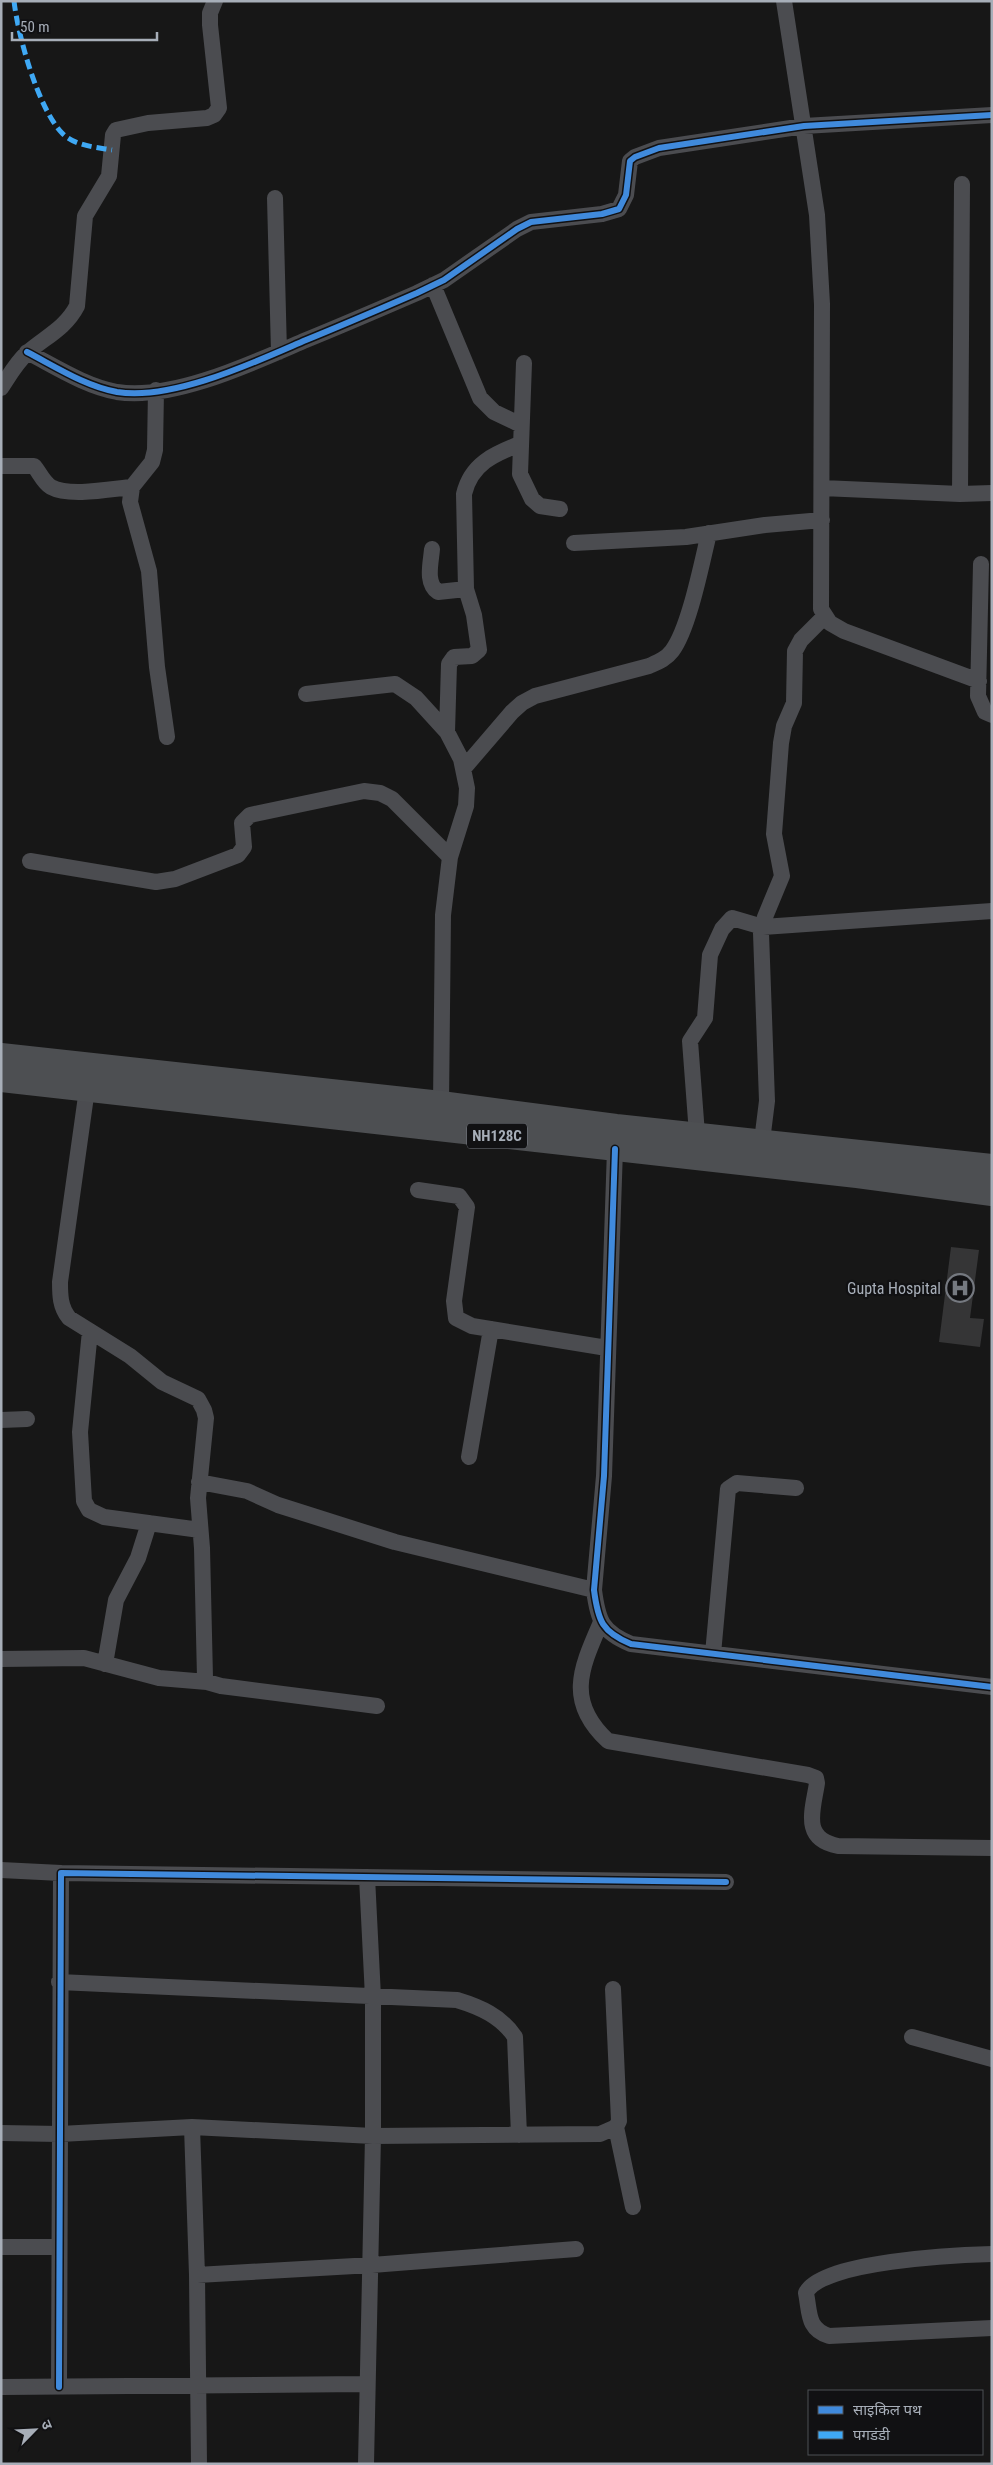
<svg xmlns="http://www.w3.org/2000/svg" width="993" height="2465" viewBox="0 0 993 2465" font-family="'Roboto Condensed','Noto Sans Devanagari',sans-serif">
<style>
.building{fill:#353536}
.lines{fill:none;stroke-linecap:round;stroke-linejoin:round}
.minor{stroke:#4b4c50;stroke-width:16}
.trunk{stroke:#4d4f52;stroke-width:26}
.quiet{stroke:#3fa9f5;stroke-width:5;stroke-dasharray:10 5;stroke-linecap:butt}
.cycleway-casing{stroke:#111113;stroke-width:9}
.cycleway{stroke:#408adc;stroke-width:6}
.labels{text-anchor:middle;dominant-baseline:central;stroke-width:4.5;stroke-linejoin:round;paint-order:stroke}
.shield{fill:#111113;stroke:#7a7f86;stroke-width:1}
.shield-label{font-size:15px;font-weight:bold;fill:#a7aeb8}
.poi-label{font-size:16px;fill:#a7aeb8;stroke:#111113;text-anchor:end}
</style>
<rect width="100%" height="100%" fill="#171717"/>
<path class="building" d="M 951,1247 L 979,1250 L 970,1318 L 984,1319 L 980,1347 L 939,1342 Z"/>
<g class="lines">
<path class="minor" d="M 784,1 L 817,215 L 822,304 L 821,609 L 830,623 L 844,631 L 979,681
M 275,198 L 279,352
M 433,285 L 480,398 L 494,412 L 521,425
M 27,352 C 56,367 85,386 117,392 C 173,401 255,362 306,340 C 343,325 380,309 417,293 L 444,280 L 517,229 L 531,222 L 602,214 L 619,209 L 626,195 L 630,161 L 635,157 L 659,148 L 804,126 L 992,115
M 524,363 L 520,474 L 532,499 L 540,506 L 560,509
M 1,388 C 9,376 16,363 27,353 C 45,337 65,329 77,306 L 85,216 L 109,176 L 113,135 L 116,130 L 148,123 L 207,118 L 214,115 L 219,108 L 210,25 L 210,13 L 215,1
M 156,390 L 155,450 L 152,462 L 132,487 L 130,502 L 149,571 L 157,667 L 167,737
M 1,466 L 34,466 C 40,473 43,482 51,487 C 69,497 111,489 132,487
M 822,488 L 960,494 L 992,493
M 960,494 L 962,184
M 574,543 L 686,537 L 765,525 L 822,520
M 432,549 C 431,563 425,583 438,592 L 466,589
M 981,564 L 978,696 L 985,712 L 992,715
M 306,694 L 395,684 L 416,698 L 447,732 L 461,759 L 467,788 L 466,806 L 450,857 L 443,915 L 441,1104
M 447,732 L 449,664 L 454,657 L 472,656 L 479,650 L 474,615 L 466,589 L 464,494 C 471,464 494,454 520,444
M 464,768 L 512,712 L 522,703 L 535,696 L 649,666 C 658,662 666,659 672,651 C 689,629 702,562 709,533
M 30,861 L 156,882 L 175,879 L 238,855 L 244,847 L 242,823 L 250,815 L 364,791 L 380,793 L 392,799 L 450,857
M 87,1089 L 60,1282 C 60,1295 60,1307 69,1318 L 130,1356 L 162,1382 L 198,1399 L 204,1410 L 206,1418 L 198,1498 L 202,1548 L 205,1678 L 207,1682 L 221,1686 L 377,1706
M 697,1134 L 690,1041 L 705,1018 L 710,955 L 722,929 L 732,918 L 763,927 L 992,911
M 762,1141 L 767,1101 L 761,933 L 765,917 L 782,876 L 774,834 L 781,743 L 784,726 L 794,703 L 795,651 L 801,640 L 824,617
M 615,1149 L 604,1476 L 594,1590 C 598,1621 602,1632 631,1644 L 992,1687
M 418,1190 L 459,1196 L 467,1207 L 454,1301 L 456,1318 L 472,1326 L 607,1348
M 90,1331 L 80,1432 L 84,1501 L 89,1510 L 104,1517 L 200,1530
M 1,1420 L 27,1419
M 469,1457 L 491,1329
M 199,1482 L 247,1491 L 278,1505 L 395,1542 L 594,1590
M 601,1622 C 581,1668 565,1701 608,1741 L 808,1775 L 816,1778 L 817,1783 C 813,1810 801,1839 838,1846 L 992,1848
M 713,1654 L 728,1489 L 737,1483 L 796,1488
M 1,1659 L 84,1658 L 159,1678 L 207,1682
M 105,1664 L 116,1600 L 138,1558 L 149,1523
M 1,1870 L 61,1873
M 59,1982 L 457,2000 C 480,2007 501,2016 515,2037 L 519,2135
M 912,2037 L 992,2059
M 192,2127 L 197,2275 L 199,2464
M 616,2127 L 633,2207
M 1,2133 L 60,2134 L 192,2127 L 373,2136 L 600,2134 L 616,2127 L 619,2121 L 613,1989
M 1,2247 L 59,2247
M 992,2254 C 957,2255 820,2261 806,2293 C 810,2313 807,2329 829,2336 L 992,2328
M 197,2275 L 372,2265 L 576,2249
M 1,2387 L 366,2384
M 59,2387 L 61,1873 L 726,1882
M 366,2464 L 373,2136 L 373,1997 L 367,1877"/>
<path class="trunk" d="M 1,1056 L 441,1104 L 616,1127 L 992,1167
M 1,1079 L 857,1175 L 992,1193"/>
<path class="quiet" d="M 14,1 C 18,36 38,108 62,133 C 75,146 95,147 112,150"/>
<defs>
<path id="cycleway" d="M 27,352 C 56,367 85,386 117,392 C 173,401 255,362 306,340 C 343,325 380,309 417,293 L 444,280 L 517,229 L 531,222 L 602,214 L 619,209 L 626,195 L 630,161 L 635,157 L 659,148 L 804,126 L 992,115
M 615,1149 L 604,1476 L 594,1590 C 598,1621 602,1632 631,1644 L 992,1687
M 59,2387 L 61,1873 L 726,1882"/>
</defs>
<use href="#cycleway" class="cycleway-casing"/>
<use href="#cycleway" class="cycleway"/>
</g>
<defs>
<symbol id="hospital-ring" viewBox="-11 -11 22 22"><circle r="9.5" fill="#111113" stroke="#757980" stroke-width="1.5"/><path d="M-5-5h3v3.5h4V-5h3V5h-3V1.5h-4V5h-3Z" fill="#757980"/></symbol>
</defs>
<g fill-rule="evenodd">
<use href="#hospital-ring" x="944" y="1272" width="32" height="32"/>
</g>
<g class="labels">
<rect class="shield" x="467" y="1123.5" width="60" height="25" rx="4"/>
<g class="shield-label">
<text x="497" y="1136">NH128C</text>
</g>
<g class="poi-label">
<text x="941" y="1288">Gupta Hospital</text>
</g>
</g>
<rect width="993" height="2465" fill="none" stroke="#a7aeb8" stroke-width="5"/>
<rect x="808" y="2390" width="175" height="65" fill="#111113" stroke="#4d5055"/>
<rect x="818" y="2406" width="25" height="8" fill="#408adc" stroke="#4d5055"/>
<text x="853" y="2415" font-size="15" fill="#a7aeb8">साइकिल पथ</text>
<rect x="818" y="2431" width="25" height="8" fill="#3fa9f5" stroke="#4d5055"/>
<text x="853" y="2440" font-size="15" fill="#a7aeb8">पगडंडी</text>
<g transform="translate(35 2430) rotate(66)" stroke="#111113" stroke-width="4" paint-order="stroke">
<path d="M0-4L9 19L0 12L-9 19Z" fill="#a7aeb8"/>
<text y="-8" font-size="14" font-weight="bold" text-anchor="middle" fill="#a7aeb8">उ</text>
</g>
<path d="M12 32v8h145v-8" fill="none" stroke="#a7aeb8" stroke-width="2.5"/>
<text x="20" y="32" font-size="15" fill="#a7aeb8" stroke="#111113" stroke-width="4" paint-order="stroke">50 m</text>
</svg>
